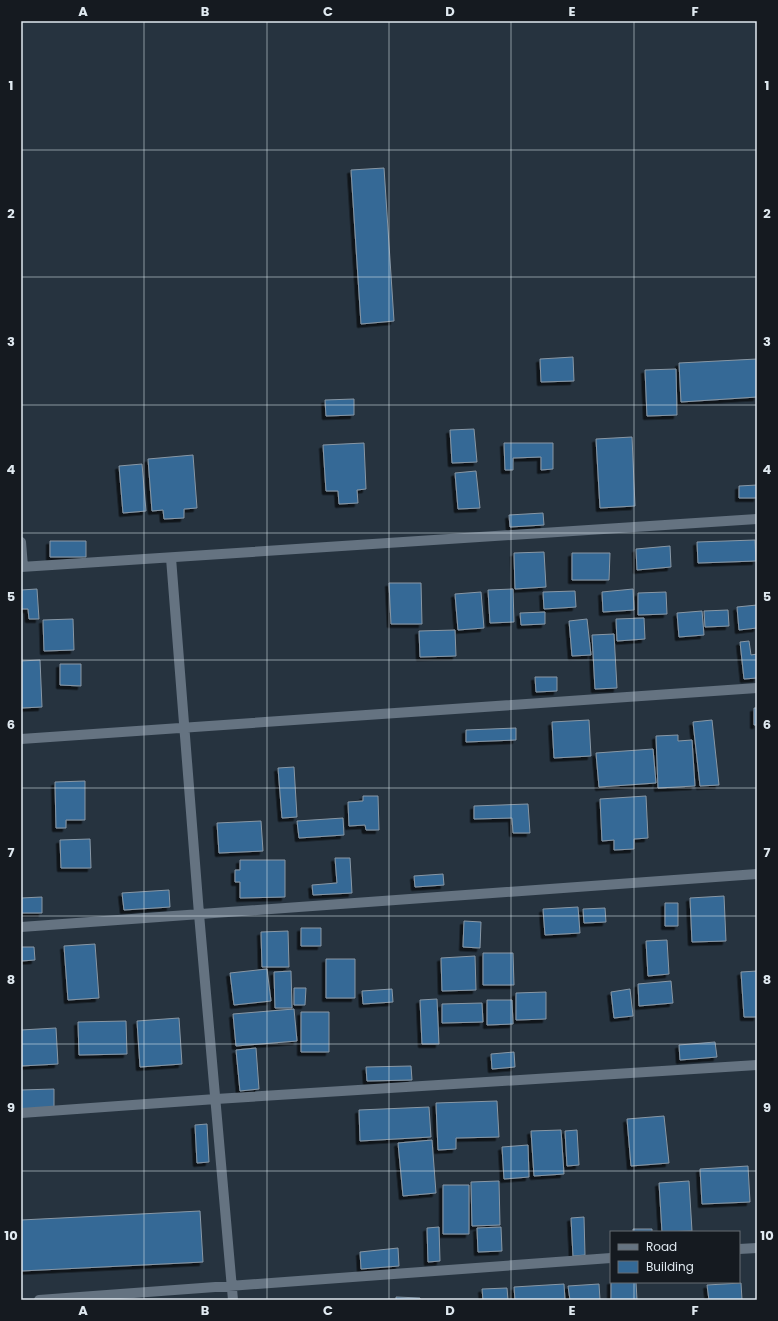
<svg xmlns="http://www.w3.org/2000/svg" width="778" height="1321" viewBox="0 0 778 1321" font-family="Poppins,sans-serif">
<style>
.building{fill:#346996;stroke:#8897a5;filter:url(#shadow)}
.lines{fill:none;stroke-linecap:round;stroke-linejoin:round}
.minor{stroke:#657381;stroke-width:10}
.grid{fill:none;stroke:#e0e9f0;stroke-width:1;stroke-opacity:0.55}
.neatline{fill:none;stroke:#e0e9f0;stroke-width:1.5}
.grid-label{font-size:13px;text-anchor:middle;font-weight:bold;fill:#e0e9f0}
</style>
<defs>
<filter id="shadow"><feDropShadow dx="-3.5" dy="3.5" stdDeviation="0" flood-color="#0009"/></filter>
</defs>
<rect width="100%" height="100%" fill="#26333f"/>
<path class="building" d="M 384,168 L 394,321 L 361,324 L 351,170 Z
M 573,357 L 574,381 L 541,382 L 540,359 Z
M 757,359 L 757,397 L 681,402 L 679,363 Z
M 676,369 L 677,415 L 647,416 L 645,370 Z
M 354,399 L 354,415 L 326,416 L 325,400 Z
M 474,429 L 477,462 L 452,463 L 450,430 Z
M 632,437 L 635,506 L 600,508 L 596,439 Z
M 364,443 L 366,489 L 357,490 L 358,503 L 339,504 L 338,491 L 326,491 L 323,445 Z
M 504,443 L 553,443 L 553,469 L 541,470 L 541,457 L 513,458 L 513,470 L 505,470 Z
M 193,455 L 197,508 L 184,509 L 184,518 L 164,519 L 163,510 L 152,511 L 148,459 Z
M 142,464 L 146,511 L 123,513 L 119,466 Z
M 476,471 L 480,508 L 458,509 L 455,473 Z
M 757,485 L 757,498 L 739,498 L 739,486 Z
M 543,513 L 544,525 L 510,527 L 509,515 Z
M 755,540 L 756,561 L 698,563 L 697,542 Z
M 50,541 L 86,541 L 86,557 L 50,557 Z
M 670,546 L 671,567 L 637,570 L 636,549 Z
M 544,552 L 546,587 L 515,589 L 514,553 Z
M 572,553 L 610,553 L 609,580 L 572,580 Z
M 389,583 L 421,583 L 422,624 L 391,624 Z
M 37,589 L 39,619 L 29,619 L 28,609 L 21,609 L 21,590 Z
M 513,589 L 514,622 L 490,623 L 488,590 Z
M 633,589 L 634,610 L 603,612 L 602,592 Z
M 575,591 L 576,607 L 544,609 L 543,592 Z
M 481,592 L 484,628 L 458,630 L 455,594 Z
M 666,592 L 667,614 L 638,615 L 638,593 Z
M 757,605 L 757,628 L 739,630 L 737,607 Z
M 728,610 L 729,626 L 705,627 L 704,611 Z
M 702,611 L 704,635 L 679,637 L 677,613 Z
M 545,612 L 545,624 L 521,625 L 520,613 Z
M 644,618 L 645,639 L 617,641 L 616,619 Z
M 73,619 L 74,650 L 44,651 L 43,620 Z
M 587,619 L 591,655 L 572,656 L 569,621 Z
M 455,630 L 456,656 L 420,657 L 419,631 Z
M 614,634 L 617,688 L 595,689 L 592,635 Z
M 749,641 L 751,655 L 757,654 L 757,678 L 744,679 L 740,642 Z
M 40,660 L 42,707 L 21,708 L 21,661 Z
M 60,664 L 81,664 L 81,686 L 60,685 Z
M 535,677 L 557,677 L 557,691 L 536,692 Z
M 754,708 L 757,708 L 757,725 L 754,725 Z
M 589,720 L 591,756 L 554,758 L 552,722 Z
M 712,720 L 719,785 L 700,786 L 693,722 Z
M 516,728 L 516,740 L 466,742 L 466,730 Z
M 678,735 L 678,741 L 692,740 L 695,786 L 658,788 L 656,736 Z
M 653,749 L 656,783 L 599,787 L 596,753 Z
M 294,767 L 297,817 L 282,818 L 278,768 Z
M 85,781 L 85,820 L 66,820 L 66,828 L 56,828 L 55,782 Z
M 363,796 L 378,796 L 379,830 L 366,830 L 365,825 L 349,826 L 348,802 L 363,801 Z
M 646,796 L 648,838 L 634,839 L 634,849 L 614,850 L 614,840 L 602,841 L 600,799 Z
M 528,804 L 530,833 L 513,833 L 512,818 L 474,819 L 474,806 Z
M 343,818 L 344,835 L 299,838 L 297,821 Z
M 261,821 L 263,851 L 219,853 L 217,823 Z
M 90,839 L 91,868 L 61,868 L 60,840 Z
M 335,858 L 350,858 L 352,893 L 313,895 L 312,885 L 337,883 Z
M 240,860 L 285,860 L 285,897 L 240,898 L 240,882 L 235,882 L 235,870 L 240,870 Z
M 443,874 L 444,885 L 415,887 L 414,876 Z
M 169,890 L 170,907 L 124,910 L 122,893 Z
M 724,896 L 726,941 L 692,942 L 690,898 Z
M 42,897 L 42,913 L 21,913 L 21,898 Z
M 665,903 L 678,903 L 678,926 L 665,926 Z
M 578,907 L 580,933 L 545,935 L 543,909 Z
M 605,908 L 606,922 L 584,923 L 583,909 Z
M 464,921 L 481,922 L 480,948 L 463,947 Z
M 301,928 L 321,928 L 321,946 L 301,946 Z
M 288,931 L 289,967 L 262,967 L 261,932 Z
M 667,940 L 669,974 L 648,976 L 646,941 Z
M 95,944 L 99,998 L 68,1000 L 64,946 Z
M 21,947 L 34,947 L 35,960 L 21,961 Z
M 483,953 L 513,953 L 514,985 L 483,985 Z
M 475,956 L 476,990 L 442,991 L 441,958 Z
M 326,959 L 355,959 L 355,998 L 326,998 Z
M 267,969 L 271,1001 L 234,1005 L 230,973 Z
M 291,971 L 292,1008 L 275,1008 L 274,972 Z
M 757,971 L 757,1017 L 744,1017 L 741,972 Z
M 671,981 L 673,1003 L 639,1006 L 638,984 Z
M 294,988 L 306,988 L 305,1005 L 294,1005 Z
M 392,989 L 393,1002 L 363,1004 L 362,991 Z
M 630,989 L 633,1016 L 614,1018 L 611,992 Z
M 546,992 L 546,1019 L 516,1020 L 516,993 Z
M 437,999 L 439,1044 L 422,1044 L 420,1000 Z
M 487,1000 L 512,1000 L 513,1024 L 487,1025 Z
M 482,1003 L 483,1022 L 442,1023 L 442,1004 Z
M 294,1009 L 297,1041 L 236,1046 L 233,1014 Z
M 301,1012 L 329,1012 L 329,1052 L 301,1052 Z
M 179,1018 L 182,1064 L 140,1067 L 137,1021 Z
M 126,1021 L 127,1054 L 79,1055 L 78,1022 Z
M 56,1028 L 58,1064 L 21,1066 L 21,1030 Z
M 715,1042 L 717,1057 L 680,1060 L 679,1045 Z
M 256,1048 L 259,1089 L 240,1091 L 236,1050 Z
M 514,1052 L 515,1067 L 492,1069 L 491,1054 Z
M 411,1066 L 412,1080 L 367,1081 L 366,1067 Z
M 54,1089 L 54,1108 L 21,1109 L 21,1090 Z
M 497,1101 L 499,1137 L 456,1138 L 456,1149 L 438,1150 L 436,1103 Z
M 429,1107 L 431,1137 L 360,1141 L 359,1110 Z
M 664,1116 L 669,1163 L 631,1166 L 627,1119 Z
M 207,1124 L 209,1162 L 197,1163 L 195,1125 Z
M 561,1130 L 564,1174 L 534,1176 L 531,1131 Z
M 577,1130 L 579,1165 L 567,1166 L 565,1131 Z
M 432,1140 L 436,1193 L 403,1196 L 398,1143 Z
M 528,1145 L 529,1177 L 504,1179 L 502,1147 Z
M 748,1166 L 750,1202 L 702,1204 L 700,1169 Z
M 499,1181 L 500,1225 L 472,1226 L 471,1182 Z
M 689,1181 L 692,1231 L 662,1232 L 659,1183 Z
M 443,1185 L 469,1185 L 469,1234 L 443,1234 Z
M 200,1211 L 203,1262 L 21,1271 L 21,1220 Z
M 584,1217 L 585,1255 L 573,1256 L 571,1218 Z
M 439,1227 L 440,1261 L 428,1262 L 427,1228 Z
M 501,1227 L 502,1251 L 478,1252 L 477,1228 Z
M 633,1229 L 652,1229 L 652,1232 L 633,1232 Z
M 398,1248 L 399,1266 L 361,1269 L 360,1252 Z
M 611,1281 L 636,1282 L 637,1300 L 611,1300 Z
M 741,1283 L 742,1300 L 709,1300 L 707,1285 Z
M 564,1284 L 565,1300 L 515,1300 L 514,1287 Z
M 599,1284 L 600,1300 L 570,1300 L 568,1286 Z
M 507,1288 L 508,1300 L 483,1300 L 482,1289 Z
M 396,1297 L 420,1298 L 420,1300 L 396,1300 Z"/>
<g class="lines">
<path class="minor" d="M 21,542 L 23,567
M 171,558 L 199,914 L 233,1300
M 21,567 L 757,519
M 21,739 L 757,688
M 21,927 L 757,874
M 21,1113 L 216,1099 L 757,1065
M 739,1249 L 757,1248
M 39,1300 L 611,1258"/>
</g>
<path class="grid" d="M 144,21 L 144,1300M 267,21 L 267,1300M 389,21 L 389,1300M 511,21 L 511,1300M 634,21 L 634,1232M 21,150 L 757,150M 21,277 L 757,277M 21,405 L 757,405M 21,533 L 757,533M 21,660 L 757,660M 21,788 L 757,788M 21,916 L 757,916M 21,1044 L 757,1044M 21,1171 L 757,1171M 634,1282 L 634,1300"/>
<rect width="778" height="1321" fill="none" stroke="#151a20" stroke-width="44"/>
<rect x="610" y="1231" width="130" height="52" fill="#151a20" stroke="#666d73"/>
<rect x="618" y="1244" width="20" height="6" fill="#657381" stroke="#666d73"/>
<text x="646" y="1251" font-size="12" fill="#e0e9f0">Road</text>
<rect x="618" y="1261" width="20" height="12" fill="#346996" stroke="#666d73"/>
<text x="646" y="1271" font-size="12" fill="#e0e9f0">Building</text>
<rect x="22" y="22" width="734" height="1277" class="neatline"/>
<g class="grid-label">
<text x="83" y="16">A</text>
<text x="205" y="16">B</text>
<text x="328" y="16">C</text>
<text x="450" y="16">D</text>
<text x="572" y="16">E</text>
<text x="695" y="16">F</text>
<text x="11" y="90">1</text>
<text x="767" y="90">1</text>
<text x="11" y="218">2</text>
<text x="767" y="218">2</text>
<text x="11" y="346">3</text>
<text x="767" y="346">3</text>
<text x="11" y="474">4</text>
<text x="767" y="474">4</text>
<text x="11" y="601">5</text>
<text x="767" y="601">5</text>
<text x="11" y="729">6</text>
<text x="767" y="729">6</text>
<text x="11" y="857">7</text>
<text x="767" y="857">7</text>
<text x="11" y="984">8</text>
<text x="767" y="984">8</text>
<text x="11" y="1112">9</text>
<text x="767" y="1112">9</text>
<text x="11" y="1240">10</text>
<text x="767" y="1240">10</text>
<text x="83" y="1315">A</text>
<text x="205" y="1315">B</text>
<text x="328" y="1315">C</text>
<text x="450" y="1315">D</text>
<text x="572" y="1315">E</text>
<text x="695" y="1315">F</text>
</g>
</svg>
